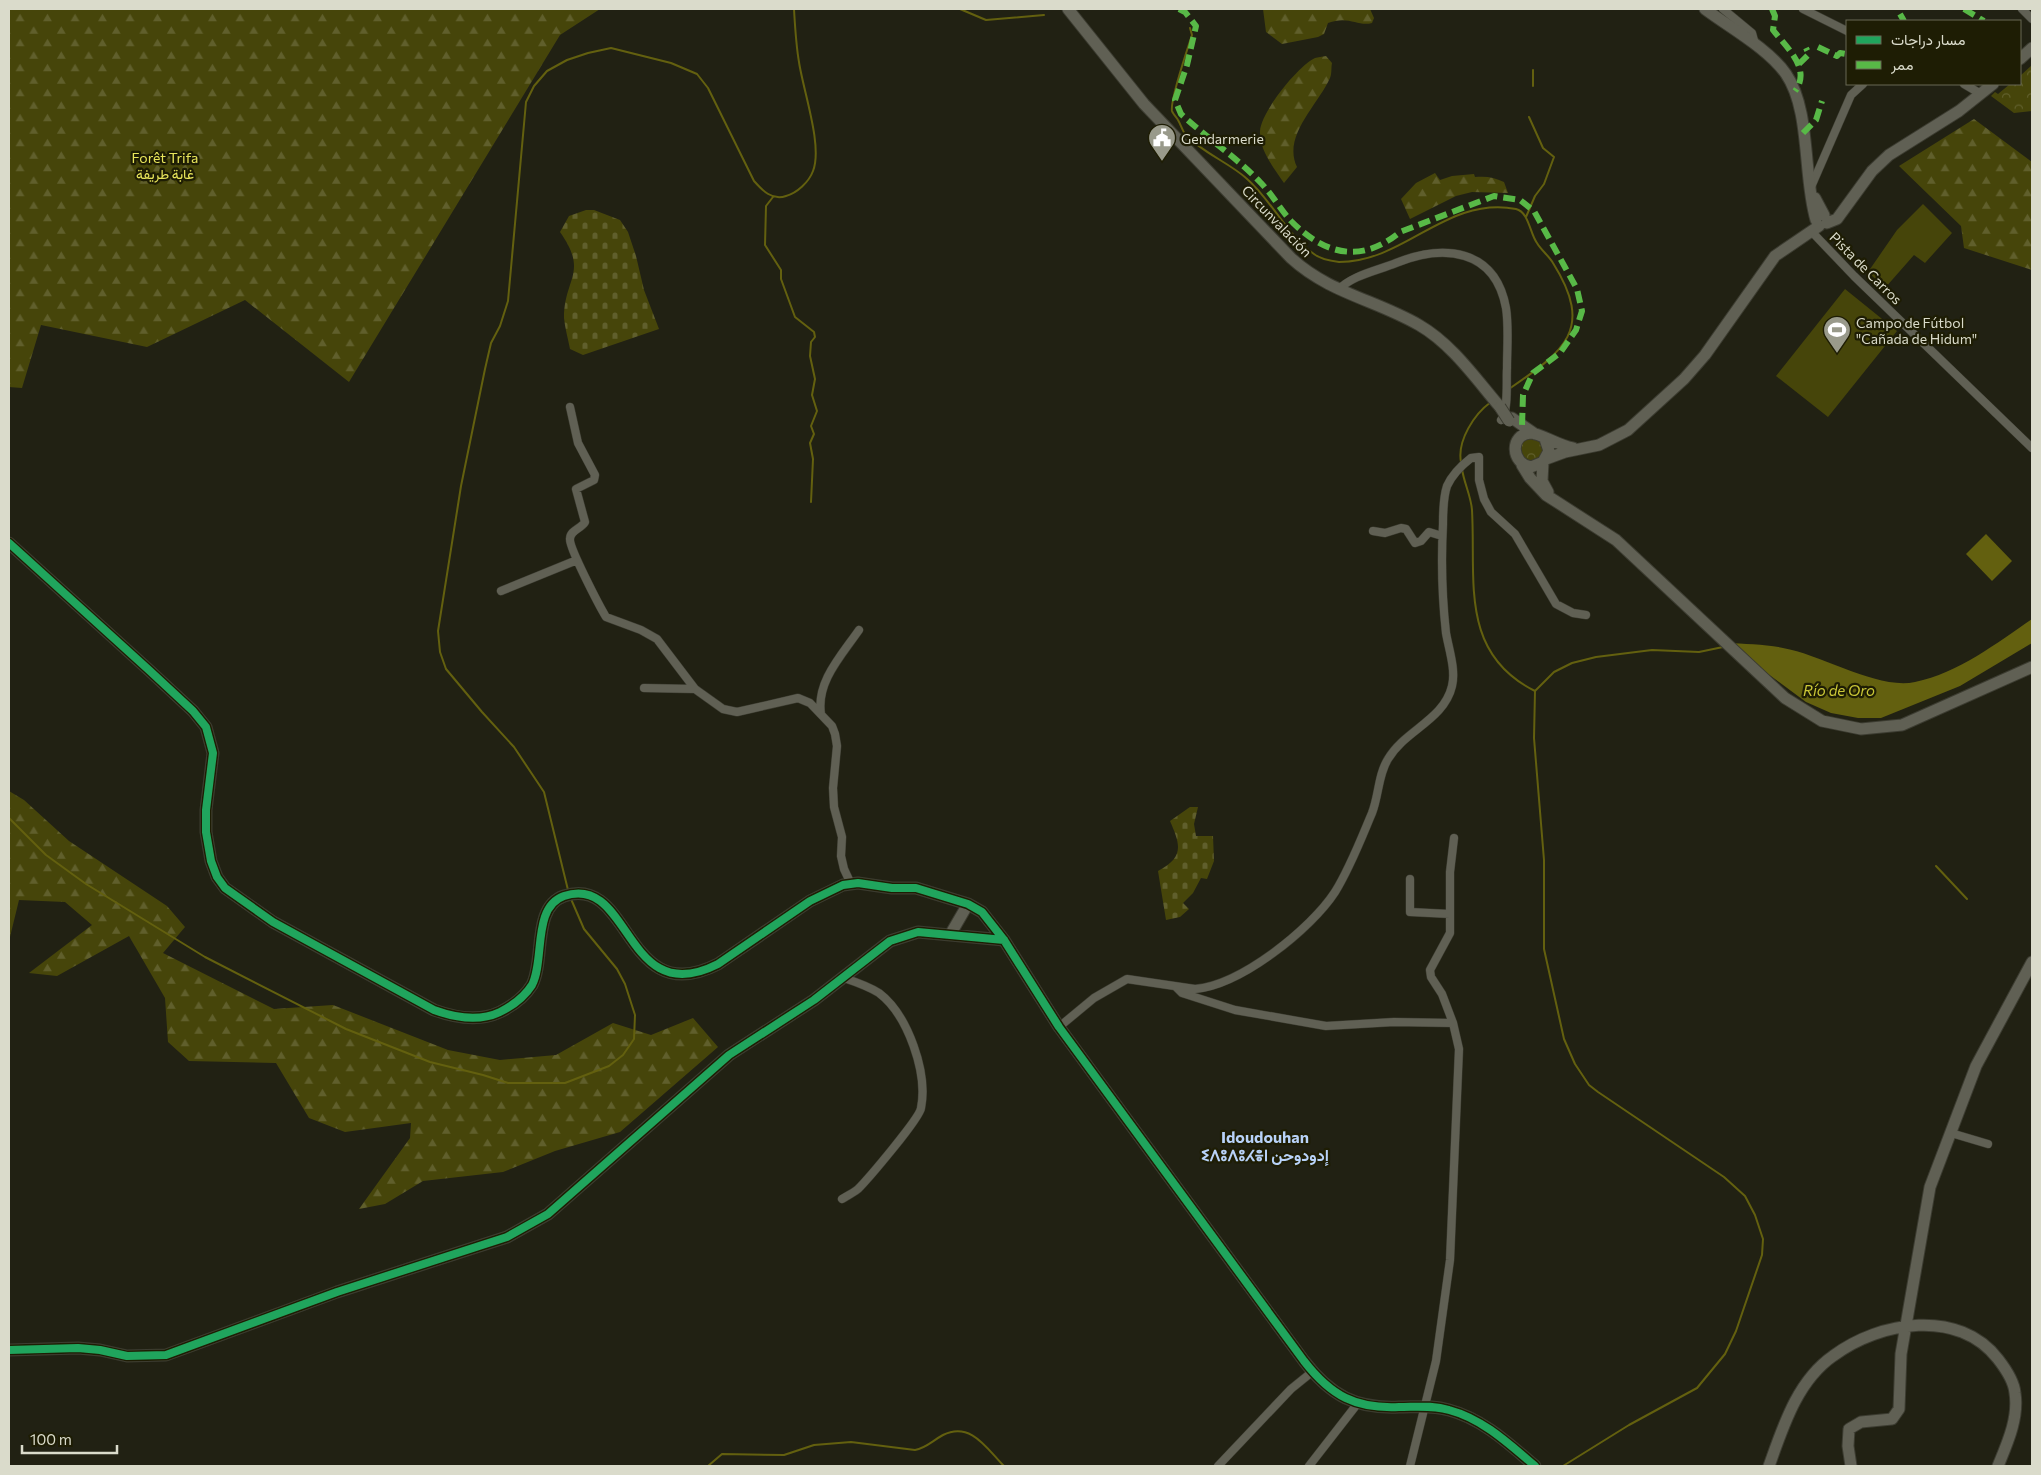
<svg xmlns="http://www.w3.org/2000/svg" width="2041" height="1475" viewBox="0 0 2041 1475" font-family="Commissioner,Vazirmatn,'Noto Sans Tifinagh',sans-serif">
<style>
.green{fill:#46450a}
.forest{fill:url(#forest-firs)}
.cemetery{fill:url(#cemetery-stones)}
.park{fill:url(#park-crowns)}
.water{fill:#63600f}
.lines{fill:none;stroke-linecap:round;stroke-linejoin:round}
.stream{stroke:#63600f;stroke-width:2}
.street-casing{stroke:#3c3c31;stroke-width:9}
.secondary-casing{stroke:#3c3c31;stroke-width:13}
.street{stroke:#606054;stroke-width:8}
.secondary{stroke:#606054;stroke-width:11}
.secondary-bridge-casing{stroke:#3c3c31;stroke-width:13;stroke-linecap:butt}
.secondary-bridge{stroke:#606054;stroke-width:11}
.quiet{stroke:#58b947;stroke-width:6;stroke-dasharray:12 6;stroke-linecap:butt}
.cycleway-casing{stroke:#1e1d04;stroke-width:11}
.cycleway{stroke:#20a55d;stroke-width:8}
.labels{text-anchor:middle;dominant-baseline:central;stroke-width:4.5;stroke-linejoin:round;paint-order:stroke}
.poi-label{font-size:14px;fill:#dadbcb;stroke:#1e1d04;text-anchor:start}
.park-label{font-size:14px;fill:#e8e55b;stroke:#1e1d04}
.street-label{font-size:14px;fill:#dadbcb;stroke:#1e1d04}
.water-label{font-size:15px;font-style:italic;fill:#cac737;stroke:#1e1d04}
.quarter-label{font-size:16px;font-weight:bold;fill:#b8d2f8;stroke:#1e1d04}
</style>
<defs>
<pattern id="forest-firs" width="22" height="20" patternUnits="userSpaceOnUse" patternTransform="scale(1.25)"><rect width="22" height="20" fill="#46450a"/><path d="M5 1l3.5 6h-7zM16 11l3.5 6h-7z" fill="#605f2c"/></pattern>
<pattern id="cemetery-stones" width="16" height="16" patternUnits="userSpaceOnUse" patternTransform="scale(1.25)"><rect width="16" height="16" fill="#46450a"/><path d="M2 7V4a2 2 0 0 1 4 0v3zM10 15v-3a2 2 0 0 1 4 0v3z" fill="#605f2c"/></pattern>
<pattern id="park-crowns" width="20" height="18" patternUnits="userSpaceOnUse" patternTransform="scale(1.25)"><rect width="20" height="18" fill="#46450a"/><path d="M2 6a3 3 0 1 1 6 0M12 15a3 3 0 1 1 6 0" fill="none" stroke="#605f2c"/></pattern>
</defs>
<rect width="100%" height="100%" fill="#212113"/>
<path class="green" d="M 1923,204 L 1952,233 L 1925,263 L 1914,255 L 1885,288 L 1868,272 L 1897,230 Z
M 1845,289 L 1897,331 L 1828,417 L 1776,376 Z"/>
<path class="forest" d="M 9,9 L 600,9 L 560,35 L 349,382 L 245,300 L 147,347 L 41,325 L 22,388 L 9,387 Z
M 1263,9 L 1370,9 L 1374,18 L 1372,23 C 1358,27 1349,15 1328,23 L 1324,34 L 1318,37 L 1282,44 L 1266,32 Z
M 1326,56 L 1332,63 C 1331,67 1332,74 1330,78 C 1318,105 1282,136 1297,167 L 1284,183 C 1274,168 1259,150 1260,131 C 1261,112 1298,66 1315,58 C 1318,57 1322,57 1326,56 Z
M 1974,119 L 2032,162 L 2032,270 L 1964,248 L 1961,226 L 1899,166 Z
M 1435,173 L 1440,180 L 1452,176 L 1474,174 L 1475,177 C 1486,176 1494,177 1504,182 L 1508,193 L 1472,192 L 1456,196 L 1410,219 L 1401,199 L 1416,183 Z
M 9,791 L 24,800 L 69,841 L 167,906 L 185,927 L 163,953 L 274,1009 L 333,1005 L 448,1050 L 500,1060 L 556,1055 L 613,1023 L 651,1035 L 693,1018 L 718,1047 L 620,1132 L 555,1151 L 503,1172 L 423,1181 L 385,1204 L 359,1209 L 410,1138 L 411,1123 L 345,1132 L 309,1118 L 276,1063 L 189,1061 L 168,1042 L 165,998 L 129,936 L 57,976 L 29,973 L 92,925 L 65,902 L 19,900 L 9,941 Z"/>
<path class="cemetery" d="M 586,210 L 594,210 L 620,220 L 628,232 L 636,256 L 644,290 L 659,329 L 583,355 L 570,349 C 568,339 565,328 564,318 C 564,278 589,273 560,232 L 569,216 Z
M 1190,807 L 1198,807 L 1194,824 L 1196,836 L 1213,836 L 1214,861 L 1207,879 L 1201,878 L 1193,893 L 1183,903 L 1189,909 L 1180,917 L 1166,920 L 1158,871 C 1185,857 1180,844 1170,821 Z"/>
<path class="park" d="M 2032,65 L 2032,111 L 2014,113 L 1991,96 L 1995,92 L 1998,94 L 2010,84 L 2020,84 L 2020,76 Z
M1519 450a12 12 0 1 1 24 0a12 12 0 1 1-24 0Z"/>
<path class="water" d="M 1986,534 L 2012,561 L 1992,581 L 1966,554 Z
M 2032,619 L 2032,643 L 1960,686 L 1881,718 L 1858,718 L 1831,713 L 1806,702 L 1726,643 C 1745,644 1765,644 1783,648 C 1823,655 1878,690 1915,682 C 1958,673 1997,643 2032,619 Z"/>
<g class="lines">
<path class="stream" d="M 960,9 L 986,20 L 1044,15
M 1190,28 L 1192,35 C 1188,47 1170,102 1172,111 C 1173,114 1177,118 1178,120 C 1181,125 1182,130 1185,134 C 1201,152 1228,162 1246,178 C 1272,200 1287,236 1314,254 C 1320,259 1331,261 1339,262 C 1406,262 1445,196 1516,209 C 1529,212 1530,234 1537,243 C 1541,250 1549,256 1553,263 C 1595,330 1564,351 1509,389
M 1533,70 L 1533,86
M 773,197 L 766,206 L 765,245 L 781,270 L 781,279 L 795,317 L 814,332 L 815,337 L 811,342 L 810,356 L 815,379 L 812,395 L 817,411 L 811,426 L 814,434 L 810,443 L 813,459 L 811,502
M 1526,217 L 1535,196 L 1544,184 L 1554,157 L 1543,148 L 1529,117
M 1461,462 C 1457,441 1474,414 1491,402
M 1462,469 C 1464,483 1471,496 1472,510 C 1476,580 1459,653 1535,691
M 9,818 L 46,855 L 86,884 L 205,957 L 346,1029 L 430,1062 L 483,1075 L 508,1083 L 565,1083 L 609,1066 L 623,1055 L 634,1039 L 635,1015 L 625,984 L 617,969 L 584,929 L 571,899
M 1936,866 L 1967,899
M 568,890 L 544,792 L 514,747 L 482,712 L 446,669 L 440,652 L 438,631 L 461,486 L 485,369 L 491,343 L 500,326 L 508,301 L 526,102 L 534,86 L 547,71 L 567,60 L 588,53 L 611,48 L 671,63 L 697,74 L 708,88 L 754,181 C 762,190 772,201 786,196 C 797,193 809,182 813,171 C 823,146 803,90 799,62 C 796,45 795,26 794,9
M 708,1466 L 722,1454 L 784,1455 L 814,1445 L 851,1442 L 915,1450 C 926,1448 932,1441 943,1435 C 971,1421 987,1449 1004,1466
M 1563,1466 L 1629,1425 L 1697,1388 L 1725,1354 L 1736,1331 L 1762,1255 L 1763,1239 L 1755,1215 L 1745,1196 L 1724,1177 L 1598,1092 L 1589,1085 L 1575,1064 L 1564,1039 L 1544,949 L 1544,860 L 1534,738 L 1535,691 L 1554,672 L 1572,663 L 1596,657 L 1652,650 L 1699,652 L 1723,647"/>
<defs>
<path id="street" d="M 1723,9 L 1752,33 L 1755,44
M 1803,9 L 1847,31
M 2022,9 L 2032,19
M 1964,84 L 1981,94
M 1811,187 L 1851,95 L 1863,84
M 1811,231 L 1854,276 L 2032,448
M 1338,290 C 1353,275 1376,271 1396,263 C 1443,244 1495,248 1506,308 C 1509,327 1507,348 1507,368 C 1506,381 1509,411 1501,420
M 570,407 L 578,443 L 595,475 L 594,480 L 576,489 L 585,522 C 581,529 570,530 570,539 C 569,548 600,607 606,617 L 641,630 L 657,639 L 695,689
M 1373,531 L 1385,533 L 1401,528 L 1406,529 L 1415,543 L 1421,541 L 1429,532 L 1442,536
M 501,591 L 577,560
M 644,688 L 695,689 L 723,709 L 737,712 L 798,698 L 810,703 L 832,726 L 835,734 L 837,746 L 833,788 L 834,807 L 842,837 L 841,856 L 844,869 L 851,884
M 821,714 C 816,682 841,656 859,630
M 1410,879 L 1410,912 L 1450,914
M 1176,987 L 1182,993 L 1235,1010 L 1326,1026 L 1394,1022 L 1453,1023
M 1059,1027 L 1094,998 L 1127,979 L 1195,989 C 1241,985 1311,929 1335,892 C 1350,868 1361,839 1372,813 C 1379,795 1378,775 1388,759 C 1405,730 1444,720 1452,686 C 1456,670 1449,650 1446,633 C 1442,597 1441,561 1443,524 C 1443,512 1443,498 1447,486 C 1452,475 1462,465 1471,458 L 1479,457 L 1479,480 L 1484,499 L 1491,512 L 1515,534 L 1556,604 L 1573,613 L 1586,615
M 1951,1133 L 1988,1144
M 842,1199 C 847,1196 853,1193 858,1189 C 868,1179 920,1118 921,1108 C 928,1073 908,1015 879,993 C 868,986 856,982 844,978
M 1218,1466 L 1291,1389 L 1312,1372
M 1309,1466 L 1358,1403
M 1410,1466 L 1436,1361 L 1450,1260 L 1459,1049 L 1453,1023 L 1442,994 L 1431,977 L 1430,970 L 1450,933 L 1450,872 L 1454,838"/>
<path id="secondary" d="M 1068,9 L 1144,104 L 1291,258 C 1329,293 1376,300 1419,325 C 1452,344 1476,379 1500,407
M 1705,9 C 1729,27 1769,49 1786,74 C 1811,110 1803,177 1816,220
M 2020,59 L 2032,48
M 1815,198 L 1824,215
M 1827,223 L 1837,219 L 1872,171 L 1889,155 L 1959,111 L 1993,84
M 1512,418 L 1535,434
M 1545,439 L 1549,451 L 1543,462 L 1531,467 C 1511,464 1509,434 1531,433 C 1539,433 1560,446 1573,448
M 1546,459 L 1565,452 L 1599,445 L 1628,430 L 1684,379 L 1705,355 L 1775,256 L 1819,226
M 1543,462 L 1542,481 L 1548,492
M 1522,465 L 1530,478 L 1546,495 L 1616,540 L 1785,698 L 1822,721 L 1861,729 L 1902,725 L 2032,667
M 9,543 L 150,671 L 193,711 L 206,727 L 213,753 L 206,810 L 206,832 L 211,861 L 217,877 L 225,888 L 273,922 L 434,1010 C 456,1018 479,1022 500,1012 C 512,1006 525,996 532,985 C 545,960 532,907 564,896 C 632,873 624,1012 718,964 L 810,901 L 843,885 L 858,883 L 892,888 L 916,888 L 968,904 L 982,912 L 1004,940 L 1059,1027 L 1304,1361 C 1331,1396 1356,1409 1399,1407 C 1416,1407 1433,1405 1449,1410 C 1483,1419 1509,1444 1535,1466
M 950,935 L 968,904
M 9,1350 L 78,1348 L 100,1350 L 127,1356 L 166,1355 L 337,1292 L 507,1237 L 548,1214 L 729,1055 L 814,1000 L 890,941 L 918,932 L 1004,940
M 1769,1466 C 1783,1427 1797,1381 1833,1356 C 1880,1321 1959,1308 1998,1359 C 2005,1368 2014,1381 2015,1393 C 2019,1418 2007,1444 1998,1466
M 1851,1466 L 1848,1446 L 1849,1429 L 1861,1422 L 1892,1419 L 1899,1409 L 1901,1354 L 1930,1187 L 1976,1066 L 2032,962"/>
</defs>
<use href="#street" class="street-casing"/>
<use href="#secondary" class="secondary-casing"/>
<use href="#street" class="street"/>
<use href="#secondary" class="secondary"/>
<defs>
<path id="secondary-bridge" d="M 1500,407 L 1509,421"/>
</defs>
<use href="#secondary-bridge" class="secondary-bridge-casing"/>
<use href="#secondary-bridge" class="secondary-bridge"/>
<path class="quiet" d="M 1179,9 L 1185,12 L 1196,26 L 1187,65 L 1175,100 L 1181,114 C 1207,138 1236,157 1260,182 C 1272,194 1280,209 1291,221 C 1325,255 1361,264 1400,232 L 1494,196 L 1520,200 L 1534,211 L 1577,289 L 1582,311 L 1576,330 L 1560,353 L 1533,373 L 1523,395 L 1522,426
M 1772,9 L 1775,16 L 1773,30 C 1786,47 1812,69 1795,91
M 1964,9 L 1984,21
M 1900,14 L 1904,21
M 1818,47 L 1837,56 L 1840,53 L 1847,54
M 1799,64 L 1809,54 L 1806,48
M 1860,84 L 1860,85
M 1803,133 L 1816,120 L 1822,101"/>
<defs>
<path id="cycleway" d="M 9,543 L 150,671 L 193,711 L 206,727 L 213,753 L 206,810 L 206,832 L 211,861 L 217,877 L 225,888 L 273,922 L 434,1010 C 456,1018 479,1022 500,1012 C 512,1006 525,996 532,985 C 545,960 532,907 564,896 C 632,873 624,1012 718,964 L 810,901 L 843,885 L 858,883 L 892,888 L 916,888 L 968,904 L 982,912 L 1004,940 L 1059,1027 L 1304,1361 C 1331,1396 1356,1409 1399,1407 C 1416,1407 1433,1405 1449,1410 C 1483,1419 1509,1444 1535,1466
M 9,1350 L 78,1348 L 100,1350 L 127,1356 L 166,1355 L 337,1292 L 507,1237 L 548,1214 L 729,1055 L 814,1000 L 890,941 L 918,932 L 1004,940"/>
</defs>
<use href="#cycleway" class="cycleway-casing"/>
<use href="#cycleway" class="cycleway"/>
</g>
<defs>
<symbol id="civic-pin" viewBox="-11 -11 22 30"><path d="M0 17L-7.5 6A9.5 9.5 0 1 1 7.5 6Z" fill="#999a8b" stroke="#1e1d04"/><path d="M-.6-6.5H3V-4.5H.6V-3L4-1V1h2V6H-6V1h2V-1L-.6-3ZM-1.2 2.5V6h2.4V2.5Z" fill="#fff"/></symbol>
<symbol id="stadium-pin" viewBox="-11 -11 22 30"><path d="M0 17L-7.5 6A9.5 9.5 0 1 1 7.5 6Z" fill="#999a8b" stroke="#1e1d04"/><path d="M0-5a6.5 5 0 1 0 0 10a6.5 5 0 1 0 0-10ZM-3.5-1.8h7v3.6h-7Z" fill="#fff"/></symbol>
</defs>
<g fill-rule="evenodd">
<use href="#civic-pin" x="1146" y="122" width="32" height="43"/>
<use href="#stadium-pin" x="1821" y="314" width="32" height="43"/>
</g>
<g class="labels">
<g class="poi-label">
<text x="1181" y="138">Gendarmerie</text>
<text x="1856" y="322">Campo de Fútbol<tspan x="1856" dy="16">"Cañada de Hidum"</tspan></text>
</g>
<g class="park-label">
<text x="165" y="157">Forêt Trifa<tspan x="165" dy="16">غابة طريفة</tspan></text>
</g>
<g class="street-label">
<text transform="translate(1277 221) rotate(46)">Circunvalación</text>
<text transform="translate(1866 268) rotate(45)">Pista de Carros</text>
</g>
<g class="water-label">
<text x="1839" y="690">Río de Oro</text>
</g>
<g class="quarter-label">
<text x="1265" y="1136">Idoudouhan<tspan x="1265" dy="18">ⵉⴷⵓⴷⵓⵃⴻⵏ إدودوحن</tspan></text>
</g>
</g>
<rect width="2041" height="1475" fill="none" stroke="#dadbcb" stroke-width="20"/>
<rect x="1846" y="20" width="175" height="65" fill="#1e1d04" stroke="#696954"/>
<rect x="1856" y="36" width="25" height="8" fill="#20a55d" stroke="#696954"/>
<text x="1891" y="45" font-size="15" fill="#dadbcb">مسار دراجات</text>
<rect x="1856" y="61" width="25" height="8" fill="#58b947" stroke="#696954"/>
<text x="1891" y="70" font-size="15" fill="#dadbcb">ممر</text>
<path d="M22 1445v8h95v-8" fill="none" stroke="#dadbcb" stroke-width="2.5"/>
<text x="30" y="1445" font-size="15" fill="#dadbcb" stroke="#1e1d04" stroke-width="4" paint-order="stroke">100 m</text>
</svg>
